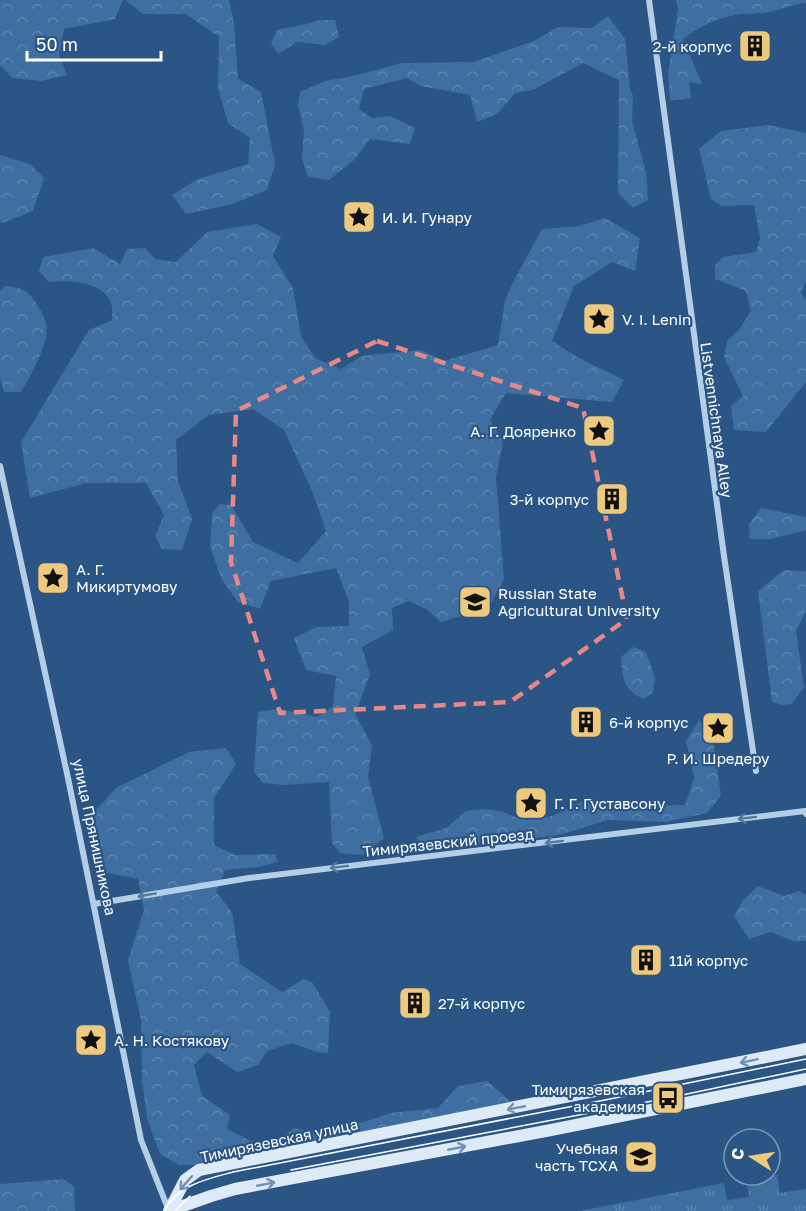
<svg xmlns="http://www.w3.org/2000/svg" width="806" height="1211" viewBox="0 0 806 1211" font-family="'Golos Text',sans-serif">
<style>
.forest{fill:url(#forest-crowns)}
.park{fill:url(#park-tufts)}
.lines{fill:none;stroke-linecap:round;stroke-linejoin:round}
.street{stroke:#b5cee7;stroke-width:6}
.secondary{stroke:#dfeaf7;stroke-width:12}
.tram{stroke:#fff;stroke-width:1.5}
.oneway{stroke:#5479a2}
.oneway2{stroke:#7291b3}
.marked{fill:none;stroke:#e88989;stroke-width:4.5;stroke-dasharray:12 8;stroke-linejoin:round}
.labels{text-anchor:middle;dominant-baseline:central;stroke-width:4.5;stroke-linejoin:round;paint-order:stroke}
.poi-label{font-size:15px;fill:#fff;stroke:#2a5585;text-anchor:start}
.street-label{font-size:15px;fill:#fff;stroke:#2a5585}
</style>
<defs>
<pattern id="forest-crowns" width="20" height="18" patternUnits="userSpaceOnUse" patternTransform="scale(1.5)"><rect width="20" height="18" fill="#3f6fa1"/><path d="M2 6a3 3 0 1 1 6 0M12 15a3 3 0 1 1 6 0" fill="none" stroke="#5c85af"/></pattern>
<pattern id="park-tufts" width="24" height="20" patternUnits="userSpaceOnUse" patternTransform="scale(1.5)"><rect width="24" height="20" fill="#3f6fa1"/><path d="M3 7l-1-3M5 7V3M7 7l1-3M15 17l-1-3M17 17v-4M19 17l1-3" fill="none" stroke="#5c85af"/></pattern>
</defs>
<rect width="100%" height="100%" fill="#2a5585"/>
<path class="forest" d="M 0,0 L 123,0 L 115,19 L 64,29 L 59,55 L 67,75 L 41,81 L 13,78 L 0,66 Z
M 125,0 L 229,0 L 234,23 L 238,79 L 261,92 L 275,164 L 267,190 L 232,204 L 186,214 L 172,195 L 198,179 L 248,164 L 250,138 L 228,123 L 218,88 L 219,37 L 186,14 L 143,14 Z
M 676,0 L 806,0 L 806,3 C 793,4 782,9 770,12 C 761,14 751,13 742,14 C 719,17 701,25 683,39 L 702,84 L 689,82 L 691,98 L 670,101 L 668,74 L 678,9 Z
M 608,16 L 625,39 L 630,88 L 633,96 L 632,121 L 646,172 L 648,200 L 633,208 L 618,193 L 619,80 L 583,63 L 533,90 L 515,93 L 497,114 L 477,122 L 470,95 L 421,86 L 407,78 L 364,89 L 359,109 L 372,118 L 390,116 L 415,128 L 410,144 L 370,139 L 354,160 L 329,180 L 308,177 L 302,159 L 304,130 L 298,106 L 300,92 L 325,81 L 354,76 L 402,63 L 473,62 L 534,41 L 558,27 L 592,28 Z
M 321,20 L 335,20 L 339,37 L 325,45 L 297,42 L 278,54 L 271,43 L 278,29 L 294,27 Z
M 768,125 L 806,133 L 806,281 L 801,293 L 806,300 L 806,382 L 766,432 L 734,430 L 731,406 L 743,396 L 724,357 L 727,341 L 739,330 L 751,311 L 746,291 L 715,279 L 715,265 L 723,257 L 756,252 L 760,238 L 754,205 L 722,206 L 711,199 L 699,149 L 721,131 Z
M 0,155 L 30,164 L 44,178 L 33,211 L 2,223 L 0,221 Z
M 605,218 L 640,238 L 635,271 L 612,262 L 574,286 L 552,341 L 579,358 L 624,380 L 612,402 L 506,393 L 490,420 L 503,441 L 496,478 L 504,579 L 489,607 L 441,622 L 426,609 L 408,601 L 392,608 L 393,630 L 362,647 L 370,675 L 355,714 L 372,745 L 368,777 L 384,838 L 363,855 L 340,853 L 332,843 L 329,782 L 284,785 L 263,783 L 254,772 L 258,712 L 279,709 L 317,717 L 333,706 L 336,676 L 306,670 L 294,638 L 317,627 L 349,626 L 349,602 L 336,568 L 271,581 L 260,609 L 238,602 L 222,580 L 210,547 L 212,514 L 219,504 L 231,505 L 253,542 L 298,563 L 326,531 L 312,491 L 284,430 L 253,409 L 209,415 L 176,440 L 178,481 L 192,519 L 182,550 L 162,549 L 155,536 L 164,515 L 146,483 L 87,483 L 30,498 L 21,442 L 89,330 L 112,320 C 112,314 113,306 110,301 C 101,281 68,280 49,282 L 39,271 L 43,257 L 93,248 L 120,264 L 127,249 L 145,248 L 155,259 L 176,262 L 207,232 L 257,224 L 281,237 L 273,256 L 293,288 L 301,336 L 315,358 L 341,369 L 361,356 L 421,350 L 444,361 L 498,345 L 505,301 L 511,286 L 542,229 L 579,226 Z
M 5,286 C 21,287 30,291 38,306 C 41,311 45,317 46,323 C 50,343 31,375 21,392 L 4,392 L 0,377 L 0,291 Z
M 761,508 L 806,517 L 806,530 L 771,539 L 750,539 L 749,524 Z
M 784,570 L 806,571 L 806,611 L 796,631 L 804,687 L 792,704 L 782,705 L 772,702 L 758,591 Z
M 633,647 L 646,652 L 655,677 L 653,692 L 644,699 C 622,690 623,678 621,657 Z
M 699,720 L 713,741 L 721,796 L 707,813 L 666,822 L 608,820 L 563,834 L 530,839 L 497,838 L 467,847 L 422,847 L 416,837 L 446,828 L 466,811 L 484,809 L 499,811 L 522,819 L 538,819 L 555,815 L 589,798 L 631,806 L 685,805 L 694,778 L 686,741 Z
M 226,748 L 236,764 L 214,798 L 214,845 L 235,855 L 275,854 L 278,862 L 259,867 L 225,870 L 216,892 L 232,912 L 240,964 L 282,992 L 304,979 L 312,982 L 330,1012 L 328,1053 L 317,1052 L 292,1043 L 267,1051 L 258,1065 L 237,1072 L 207,1052 L 194,1065 L 202,1096 L 230,1115 L 227,1129 L 255,1143 L 280,1138 L 294,1128 L 311,1132 L 364,1122 L 390,1113 L 438,1108 L 458,1086 L 487,1081 L 510,1101 L 509,1109 L 307,1148 L 297,1144 L 281,1152 L 205,1165 L 179,1165 L 160,1154 L 147,1119 L 142,1080 L 141,1021 L 128,960 L 144,910 L 138,879 L 103,872 L 94,844 L 90,817 L 116,788 L 189,752 Z
M 758,886 L 784,896 L 800,891 L 806,895 L 806,941 L 793,941 L 771,932 L 749,939 L 734,916 L 744,899 Z
M 64,1179 L 74,1187 L 75,1211 L 0,1211 L 0,1184 Z"/>
<path class="park" d="M 777,1175 L 780,1193 L 806,1189 L 806,1211 L 580,1211 L 724,1183 L 727,1200 L 749,1197 L 747,1180 Z"/>
<g class="lines">
<path class="street" d="M 649,0 L 724,556 L 756,771
M 0,466 L 68,778 L 141,1140 L 169,1211
M 94,904 L 249,878 L 805,811 L 806,814"/>
<path class="secondary" d="M 169,1211 L 185,1180 L 199,1170 L 806,1049
M 169,1211 L 211,1196 L 235,1189 L 551,1130 L 806,1079"/>
<path class="tram" d="M 291,1170 L 668,1098 L 806,1069
M 164,1211 C 177,1185 207,1179 233,1172 L 605,1100 L 806,1059
M 175,1211 L 190,1196"/>
</g>
<defs><path id="oneway-shaft" d="M-6 0H5M1.5-3L5.5 0L1.5 3" fill="none" stroke-width="1.6" stroke-linecap="round" stroke-linejoin="round" transform="scale(1.5)"/></defs>
<g class="oneway">
<use href="#oneway-shaft" transform="translate(747 818) rotate(173)"/>
<use href="#oneway-shaft" transform="translate(554 842) rotate(173)"/>
<use href="#oneway-shaft" transform="translate(339 867) rotate(173)"/>
<use href="#oneway-shaft" transform="translate(147 895) rotate(170)"/>
</g>
<g class="oneway2">
<use href="#oneway-shaft" transform="translate(749 1061) rotate(168)"/>
<use href="#oneway-shaft" transform="translate(516 1108) rotate(169)"/>
<use href="#oneway-shaft" transform="translate(457 1148) rotate(-11)"/>
<use href="#oneway-shaft" transform="translate(186 1183) rotate(131)"/>
<use href="#oneway-shaft" transform="translate(266 1184) rotate(-11)"/>
</g>
<path class="marked" d="M 377,341 L 583,408 L 627,619 L 510,702 L 280,713 L 231,562 L 236,411 Z"/>
<defs>
<symbol id="building-square" viewBox="-11 -11 22 22"><rect x="-9" y="-9" width="18" height="18" rx="4" fill="#edc97d" stroke="#2a5585"/><path d="M-4-6H4V6H1V3H-1V6H-4ZM-2.5-4.3h1.7v1.8h-1.7ZM.8-4.3h1.7v1.8H.8ZM-2.5-1h1.7V.8h-1.7ZM.8-1h1.7V.8H.8Z" fill="#111"/></symbol>
<symbol id="sight-square" viewBox="-11 -11 22 22"><rect x="-9" y="-9" width="18" height="18" rx="4" fill="#edc97d" stroke="#2a5585"/><path d="M0-6L1.8-2.2L6-1.7L2.9 1.2L3.7 5.4L0 3.3L-3.7 5.4L-2.9 1.2L-6-1.7L-1.8-2.2Z" fill="#111"/></symbol>
<symbol id="university-square" viewBox="-11 -11 22 22"><rect x="-9" y="-9" width="18" height="18" rx="4" fill="#edc97d" stroke="#2a5585"/><path d="M0-5L7-2L0 1L-7-2ZM-4 1L0 2.5L4 1V4Q0 6-4 4Z" fill="#111"/></symbol>
<symbol id="bus-square" viewBox="-11 -11 22 22"><rect x="-9" y="-9" width="18" height="18" rx="4" fill="#edc97d" stroke="#2a5585"/><path d="M-5-6H5V4H4V6H2V4H-2V6H-4V4H-5ZM-3.5-4V0h7V-4ZM-3.5 1.2v1.5H-2V1.2ZM2 1.2v1.5H3.5V1.2Z" fill="#111"/></symbol>
</defs>
<g fill-rule="evenodd">
<use href="#building-square" x="736" y="27" width="38" height="38"/>
<use href="#sight-square" x="340" y="198" width="38" height="38"/>
<use href="#sight-square" x="580" y="300" width="38" height="38"/>
<use href="#sight-square" x="580" y="412" width="38" height="38"/>
<use href="#building-square" x="593" y="480" width="38" height="38"/>
<use href="#sight-square" x="34" y="559" width="38" height="38"/>
<use href="#university-square" x="456" y="583" width="38" height="38"/>
<use href="#building-square" x="567" y="703" width="38" height="38"/>
<use href="#sight-square" x="699" y="709" width="38" height="38"/>
<use href="#sight-square" x="512" y="784" width="38" height="38"/>
<use href="#building-square" x="627" y="941" width="38" height="38"/>
<use href="#building-square" x="396" y="984" width="38" height="38"/>
<use href="#sight-square" x="72" y="1021" width="38" height="38"/>
<use href="#bus-square" x="649" y="1079" width="38" height="38"/>
<use href="#university-square" x="622" y="1138" width="38" height="38"/>
</g>
<g class="labels">
<g class="poi-label">
<text x="732" y="46" text-anchor="end">2-й корпус</text>
<text x="382" y="217">И. И. Гунару</text>
<text x="622" y="319">V. I. Lenin</text>
<text x="576" y="431" text-anchor="end">А. Г. Дояренко</text>
<text x="589" y="499" text-anchor="end">3-й корпус</text>
<text x="76" y="569">А. Г.<tspan x="76" dy="17">Микиртумову</tspan></text>
<text x="498" y="593">Russian State<tspan x="498" dy="17">Agricultural University</tspan></text>
<text x="609" y="722">6-й корпус</text>
<text x="718" y="758" text-anchor="middle">Р. И. Шредеру</text>
<text x="554" y="803">Г. Г. Густавсону</text>
<text x="669" y="960">11й корпус</text>
<text x="438" y="1003">27-й корпус</text>
<text x="114" y="1040">А. Н. Костякову</text>
<text x="645" y="1089" text-anchor="end">Тимирязевская<tspan x="645" dy="17">академия</tspan></text>
<text x="618" y="1148" text-anchor="end">Учебная<tspan x="618" dy="17">часть ТСХА</tspan></text>
</g>
<g class="street-label">
<text transform="translate(717 420) rotate(82)">Listvennichnaya Alley</text>
<text transform="translate(95 837) rotate(78)">улица Прянишникова</text>
<text transform="translate(448 842) rotate(-6)">Тимирязевский проезд</text>
<text transform="translate(279 1140) rotate(-12)">Тимирязевская улица</text>
</g>
</g>
<g transform="translate(752 1157) rotate(282)"><circle r="28" fill="#2a5585" stroke="#7f99b6" stroke-width="1.5"/>
<path d="M0-4.5L10 22L0 15L-10 22Z" fill="#edc97d"/>
<text y="-9" font-size="16" font-weight="bold" text-anchor="middle" fill="#ffffff">С</text>
</g>
<path d="M27 51v9h134v-9" fill="none" stroke="#ffffff" stroke-width="3"/>
<text x="36" y="51" font-size="18" fill="#ffffff" stroke="#2a5585" stroke-width="4.5" paint-order="stroke">50 m</text>
</svg>
